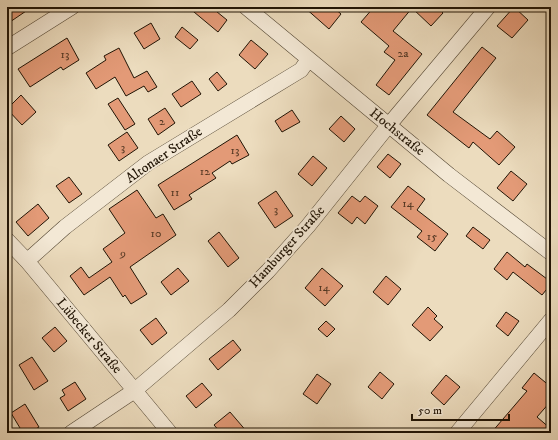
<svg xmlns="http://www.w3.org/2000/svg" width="558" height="440" viewBox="0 0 558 440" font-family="'IM FELL DW Pica',serif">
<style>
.building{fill:#e39a77;stroke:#201405}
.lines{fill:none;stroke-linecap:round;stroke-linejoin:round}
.minor-casing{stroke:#534633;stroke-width:16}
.minor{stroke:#f3e8d5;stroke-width:15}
.labels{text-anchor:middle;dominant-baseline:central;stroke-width:3.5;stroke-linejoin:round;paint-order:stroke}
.number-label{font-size:12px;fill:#513622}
.street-label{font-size:14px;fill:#201405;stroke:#f3e8d5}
</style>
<rect width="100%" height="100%" fill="#ecdcbe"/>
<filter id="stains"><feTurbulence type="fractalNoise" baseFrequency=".005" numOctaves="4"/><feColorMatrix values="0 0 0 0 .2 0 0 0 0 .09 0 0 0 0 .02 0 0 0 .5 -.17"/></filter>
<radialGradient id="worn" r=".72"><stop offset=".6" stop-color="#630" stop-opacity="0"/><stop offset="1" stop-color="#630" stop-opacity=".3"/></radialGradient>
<path class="building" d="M 7,7 L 32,7 L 7,24 Z
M 188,7 L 211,7 L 227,20 L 218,32 Z
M 304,7 L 333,7 L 341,14 L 329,29 Z
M 374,7 L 437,7 L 443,13 L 431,26 L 412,8 L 393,31 L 422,54 L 389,95 L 376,85 L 395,60 L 384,52 L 389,46 L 361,22 Z
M 514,7 L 528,20 L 512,38 L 497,26 Z
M 151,23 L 160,39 L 144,49 L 134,33 Z
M 182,27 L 198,40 L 190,49 L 175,37 Z
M 67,38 L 79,60 L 63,70 L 61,67 L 30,87 L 18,69 Z
M 251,40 L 268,54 L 255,69 L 239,55 Z
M 482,47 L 496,58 L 453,112 L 490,139 L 497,131 L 515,147 L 499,165 L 473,142 L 469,148 L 427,115 Z
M 119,48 L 134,78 L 147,71 L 157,87 L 148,92 L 144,86 L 126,96 L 115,77 L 96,89 L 86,73 L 106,60 L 104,56 Z
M 217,72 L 227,84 L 218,91 L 209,79 Z
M 192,81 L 201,94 L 181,107 L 172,94 Z
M 21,95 L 36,112 L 22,125 L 7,109 Z
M 118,98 L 135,124 L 125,130 L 108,104 Z
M 165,108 L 175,123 L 158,135 L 148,119 Z
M 292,110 L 300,122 L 282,132 L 275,121 Z
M 341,116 L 355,129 L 344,142 L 329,129 Z
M 127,132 L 138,148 L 119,161 L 108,145 Z
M 237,135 L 249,155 L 232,164 L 230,161 L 212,173 L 216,178 L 189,195 L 192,199 L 174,210 L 158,185 Z
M 388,154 L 401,164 L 390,178 L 377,167 Z
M 313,156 L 327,168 L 312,186 L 298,174 Z
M 511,171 L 527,184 L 513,201 L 497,188 Z
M 69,177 L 82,194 L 69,203 L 56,186 Z
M 408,186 L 425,199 L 417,210 L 448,234 L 435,251 L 417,237 L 422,231 L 391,207 Z
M 137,190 L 156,218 L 163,214 L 176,235 L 130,267 L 147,294 L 131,304 L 125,295 L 123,297 L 110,277 L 84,295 L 70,276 L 81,267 L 89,278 L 112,262 L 103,249 L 125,233 L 109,209 Z
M 276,191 L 293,216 L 275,228 L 258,203 Z
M 352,196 L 360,202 L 365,196 L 378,206 L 365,224 L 357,217 L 352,224 L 338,213 Z
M 38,204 L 49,218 L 28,236 L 16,222 Z
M 473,227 L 490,240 L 483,249 L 466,236 Z
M 219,232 L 239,258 L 228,267 L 208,241 Z
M 507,252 L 525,267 L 527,264 L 551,282 L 551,284 L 542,295 L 513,272 L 507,280 L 494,269 Z
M 178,268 L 189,281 L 171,295 L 161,282 Z
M 322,268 L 343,286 L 325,306 L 305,288 Z
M 386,276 L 401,289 L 388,305 L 373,292 Z
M 428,307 L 437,316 L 434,319 L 443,327 L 430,341 L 412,325 Z
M 506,312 L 519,321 L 508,336 L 496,326 Z
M 156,318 L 167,333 L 152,345 L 140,330 Z
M 326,321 L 335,329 L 327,337 L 318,329 Z
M 55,327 L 67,341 L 54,352 L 42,338 Z
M 233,340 L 241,350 L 218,370 L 209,359 Z
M 32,357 L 48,381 L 34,390 L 19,365 Z
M 380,372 L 394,384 L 382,399 L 368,387 Z
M 534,373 L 551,387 L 551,401 L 537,417 L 551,429 L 551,433 L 491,433 L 527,391 L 522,388 Z
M 317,374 L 331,384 L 317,404 L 303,394 Z
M 446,375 L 460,387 L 444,405 L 431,393 Z
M 75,382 L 86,399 L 68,411 L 60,398 L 65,395 L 62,390 Z
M 202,383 L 212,395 L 196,408 L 186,396 Z
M 25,404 L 39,427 L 29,433 L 23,433 L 11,413 Z
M 230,412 L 248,433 L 221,433 L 214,425 Z"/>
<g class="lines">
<defs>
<path id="minor" d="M 246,7 L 449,175 L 551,253
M 7,48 L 72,7
M 7,240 L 27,261 L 170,433
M 27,261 L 65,227 L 148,163 L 301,70 L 308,60
M 71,433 L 134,391 L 229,310 L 268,271 L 308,226 L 388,126 L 488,7
M 457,433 L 551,320"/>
</defs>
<use href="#minor" class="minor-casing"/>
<use href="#minor" class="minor"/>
</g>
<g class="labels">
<g class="number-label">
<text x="403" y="53">2a</text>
<text x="65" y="54">13</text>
<text x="162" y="121">2</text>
<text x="123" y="147">3</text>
<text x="235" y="150">13</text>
<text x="205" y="171">12</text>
<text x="175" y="192">11</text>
<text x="408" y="203">14</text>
<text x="276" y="209">3</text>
<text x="156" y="233">10</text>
<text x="432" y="236">15</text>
<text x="123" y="253">9</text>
<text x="324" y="287">14</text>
</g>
<g class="street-label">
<text transform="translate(397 132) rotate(39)">Hochstraße</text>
<text transform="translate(164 155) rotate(-34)">Altonaer Straße</text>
<text transform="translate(287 247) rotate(-48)">Hamburger Straße</text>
<text transform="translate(89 336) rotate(50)">Lübecker Straße</text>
</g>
</g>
<rect width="558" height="440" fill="none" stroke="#ecdcbe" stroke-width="24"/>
<rect x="8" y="8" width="542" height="424" fill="none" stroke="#201405" stroke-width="2"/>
<rect x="12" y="12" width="534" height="416" fill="none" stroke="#201405"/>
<path d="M412 414v6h97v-6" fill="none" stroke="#201405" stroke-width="2"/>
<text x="418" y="414" font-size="12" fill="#201405" stroke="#f3e8d5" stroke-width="3" paint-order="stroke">50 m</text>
<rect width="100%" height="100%" filter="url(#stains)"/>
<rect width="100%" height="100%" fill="url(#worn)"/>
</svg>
